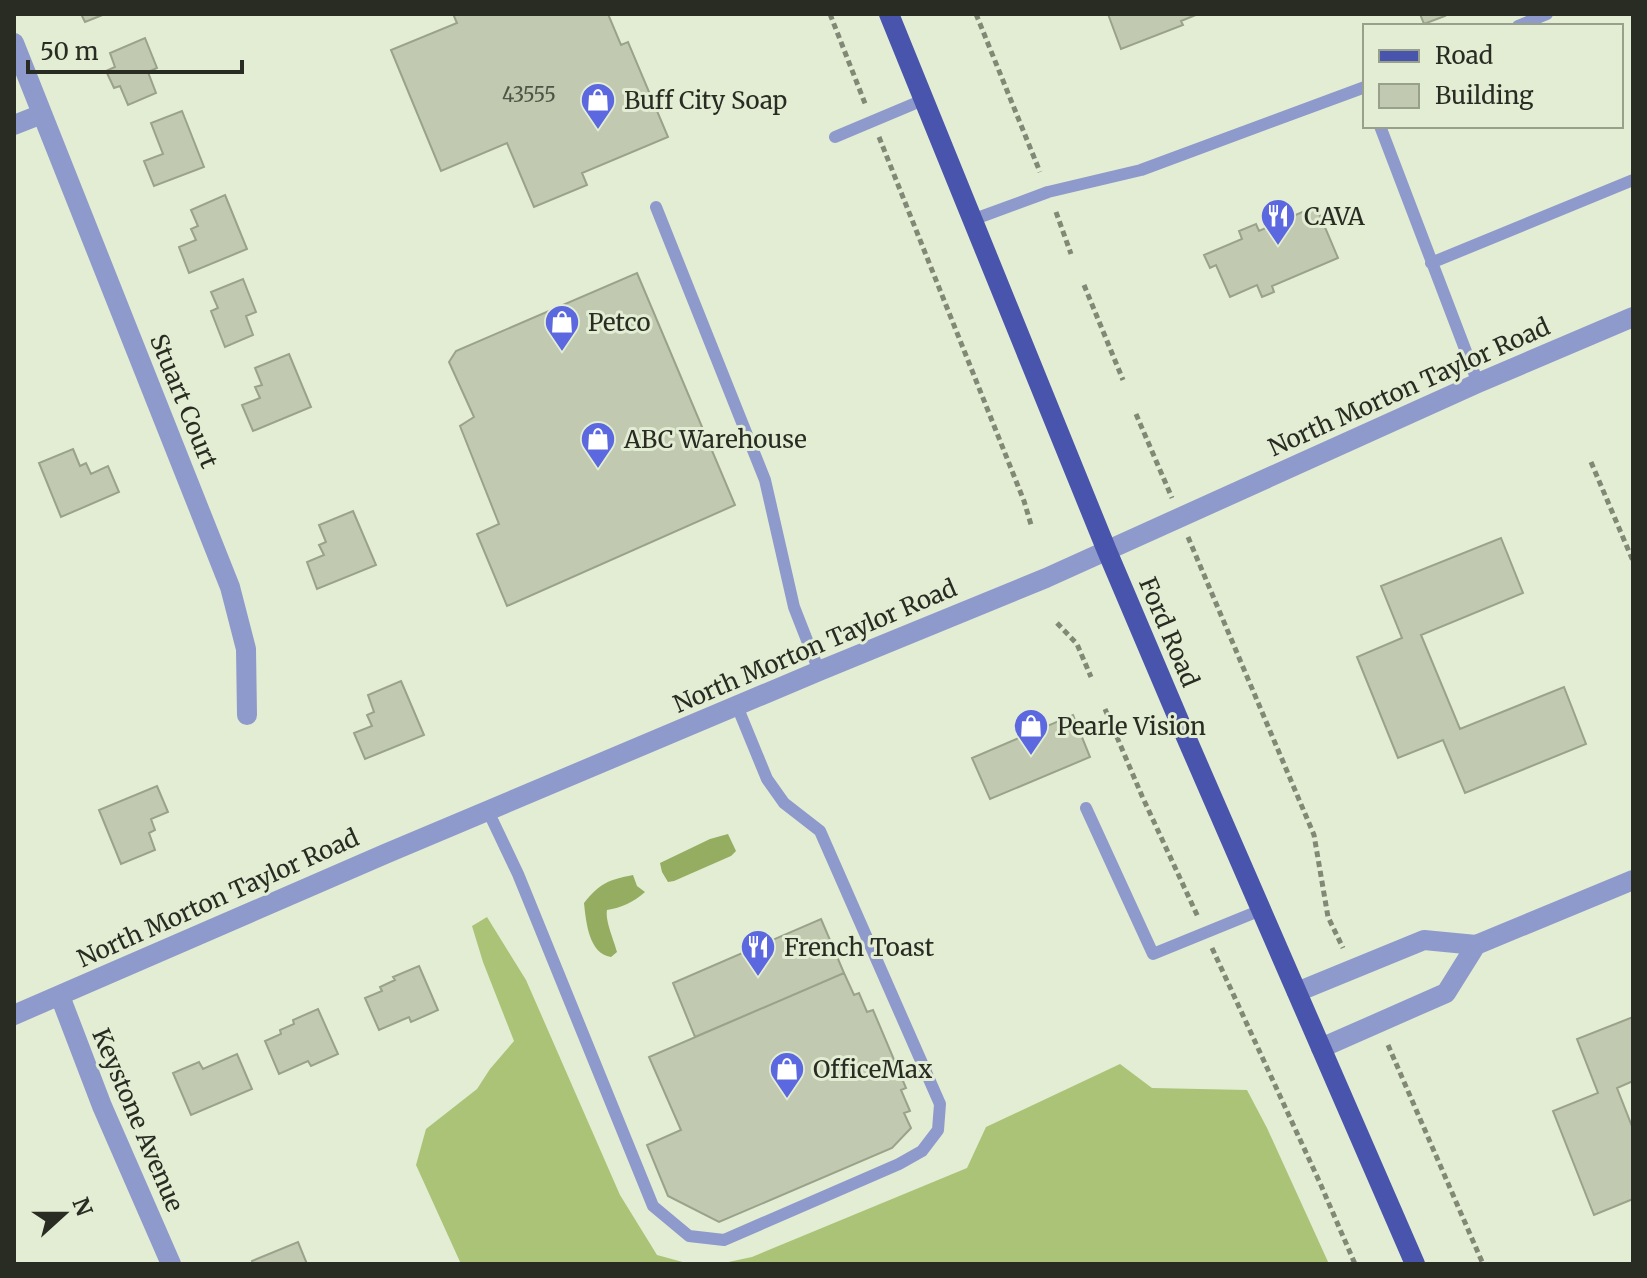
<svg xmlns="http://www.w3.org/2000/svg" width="1647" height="1278" viewBox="0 0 1647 1278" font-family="Merriweather,serif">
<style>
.forest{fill:#aac376}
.water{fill:#95ad61}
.building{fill:#c1cab1;stroke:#9aa28a;stroke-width:2}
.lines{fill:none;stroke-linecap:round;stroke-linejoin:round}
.path{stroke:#818876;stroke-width:5;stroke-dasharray:6 4;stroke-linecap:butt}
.service{stroke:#8f9acc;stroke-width:12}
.minor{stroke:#8f9acc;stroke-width:20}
.tertiary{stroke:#8f9acc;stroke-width:20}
.primary{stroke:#4955ad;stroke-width:20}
.labels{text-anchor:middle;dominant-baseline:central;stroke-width:6;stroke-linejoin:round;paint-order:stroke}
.number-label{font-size:20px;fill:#4e5446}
.poi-label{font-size:24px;fill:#282c22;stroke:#e3edd3;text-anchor:start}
.street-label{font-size:24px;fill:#282c22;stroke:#e3edd3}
</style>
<rect width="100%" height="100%" fill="#e3edd3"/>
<path class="forest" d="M 487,917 L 526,980 L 620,1195 L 657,1255 L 690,1264 L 461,1264 L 416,1165 L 426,1129 L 477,1089 L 490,1069 L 514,1041 L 483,962 L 472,926 Z
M 1120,1064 L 1152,1088 L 1247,1090 L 1267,1128 L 1329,1264 L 719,1264 L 752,1257 L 967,1168 L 986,1127 Z"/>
<path class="water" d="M 728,834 L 736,851 L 731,856 L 674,881 L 668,882 L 662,872 L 660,863 L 710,839 Z
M 633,875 L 637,886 L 645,892 C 634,902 621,908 607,910 C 605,921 614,940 617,952 L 611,957 C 589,954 586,922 584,903 C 600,883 608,880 633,875 Z"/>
<path class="building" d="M 81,14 L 105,14 L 85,22 Z
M 453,14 L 608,14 L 621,45 L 628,42 L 668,137 L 582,173 L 587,185 L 534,207 L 507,143 L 441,171 L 391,50 L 457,23 Z
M 1108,14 L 1198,14 L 1181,21 L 1183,25 L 1121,49 Z
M 1420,14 L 1444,14 L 1445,16 L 1424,24 Z
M 145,38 L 157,68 L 148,72 L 156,93 L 128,105 L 120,86 L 114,88 L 106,71 L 115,67 L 110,53 Z
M 182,111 L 204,167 L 154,186 L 144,161 L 163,154 L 151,123 Z
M 225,195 L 247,249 L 189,273 L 179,247 L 196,240 L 191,229 L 198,226 L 191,210 Z
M 1316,206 L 1338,258 L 1272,286 L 1274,292 L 1262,297 L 1257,285 L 1230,297 L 1216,265 L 1210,268 L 1204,255 L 1242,239 L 1239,231 L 1256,224 L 1259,231 Z
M 637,273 L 735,505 L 507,606 L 477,534 L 499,524 L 460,426 L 474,417 L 449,362 L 456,351 Z
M 243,279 L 256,312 L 246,316 L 253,335 L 225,347 L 211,311 L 218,308 L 211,292 Z
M 289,354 L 311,407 L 253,431 L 242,405 L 260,398 L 255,387 L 262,385 L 255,368 Z
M 73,449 L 80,466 L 86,463 L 91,474 L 108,466 L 119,492 L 61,517 L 39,463 Z
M 353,511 L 376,565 L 317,589 L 307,562 L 324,555 L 319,545 L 326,542 L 319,525 Z
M 1501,538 L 1523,593 L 1421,635 L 1460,729 L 1564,687 L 1586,744 L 1465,793 L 1443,740 L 1398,758 L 1357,657 L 1402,638 L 1381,586 Z
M 401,681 L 424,735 L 365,759 L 354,733 L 372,726 L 367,715 L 374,712 L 368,695 Z
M 1073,715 L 1090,757 L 990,799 L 972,758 Z
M 157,786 L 168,812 L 151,819 L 155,830 L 149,833 L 155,850 L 121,864 L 99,810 Z
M 821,919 L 844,973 L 695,1037 L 673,983 Z
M 419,966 L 438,1010 L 411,1022 L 409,1017 L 379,1030 L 365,998 L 382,991 L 380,987 L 395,980 L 393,977 Z
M 844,973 L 854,995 L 859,993 L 867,1012 L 873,1010 L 906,1088 L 901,1090 L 910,1111 L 904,1113 L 911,1128 L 892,1148 L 719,1222 L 668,1196 L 647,1145 L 681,1130 L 649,1057 Z
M 318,1009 L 338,1054 L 311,1066 L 308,1061 L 279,1074 L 265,1041 L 281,1034 L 280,1030 L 294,1024 L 293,1020 Z
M 1633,1017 L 1633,1081 L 1617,1088 L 1633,1129 L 1633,1199 L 1594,1215 L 1553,1111 L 1598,1093 L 1577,1039 Z
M 237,1054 L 252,1089 L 191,1115 L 173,1073 L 199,1062 L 203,1069 Z
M 298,1242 L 307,1264 L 253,1264 L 252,1261 Z"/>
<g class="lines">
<path class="path" d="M 830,14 L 866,106
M 976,14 L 1040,172
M 879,137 L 1024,501 L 1032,528
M 1056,212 L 1071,254
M 1084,285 L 1123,380
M 1136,414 L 1172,498
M 1591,462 L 1633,561
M 1188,537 L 1314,835 L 1328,917 L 1343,948
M 1057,623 L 1077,644 L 1091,677
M 1105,709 L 1142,796 L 1198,917
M 1212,948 L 1320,1183 L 1355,1264
M 1388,1045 L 1483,1264"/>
<path class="service" d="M 1518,26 L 1547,14
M 1380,126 L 1478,383
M 835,137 L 923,100
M 656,207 L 765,480 L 794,607 L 819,671
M 972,220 L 1048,192 L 1141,170 L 1365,87
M 1431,263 L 1633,180
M 1086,808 L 1153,954 L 1261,910
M 488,811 L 518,874 L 653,1206 L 689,1236 L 724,1240 L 899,1164 L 922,1151 L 938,1130 L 940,1104 L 820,831 L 784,803 L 767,779 L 737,706"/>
<path class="minor" d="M 14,43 L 230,587 L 246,649 L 247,715
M 14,125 L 42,114
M 1476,945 L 1633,880
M 1297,992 L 1424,940 L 1476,945 L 1446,993 L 1321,1048
M 60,996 L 102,1106 L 171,1264"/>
<path class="tertiary" d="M 14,1015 L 385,854 L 819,671 L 1046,578 L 1478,383 L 1633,317"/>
<path class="primary" d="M 889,14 L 1107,551 L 1186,737 L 1415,1264"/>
</g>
<defs>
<symbol id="shop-pin" viewBox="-11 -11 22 30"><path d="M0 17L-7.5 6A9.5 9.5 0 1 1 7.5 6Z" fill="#5b68df" stroke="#e3edd3"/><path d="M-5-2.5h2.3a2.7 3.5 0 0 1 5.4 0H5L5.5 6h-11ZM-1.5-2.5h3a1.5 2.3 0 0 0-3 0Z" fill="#fff"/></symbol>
<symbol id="restaurant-pin" viewBox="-11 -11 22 30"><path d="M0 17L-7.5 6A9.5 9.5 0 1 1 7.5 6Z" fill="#5b68df" stroke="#e3edd3"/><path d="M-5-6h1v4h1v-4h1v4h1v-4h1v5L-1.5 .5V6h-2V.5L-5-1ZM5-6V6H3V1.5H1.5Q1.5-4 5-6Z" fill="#fff"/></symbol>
</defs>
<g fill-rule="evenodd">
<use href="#shop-pin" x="578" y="80" width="40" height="54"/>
<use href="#restaurant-pin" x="1258" y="196" width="40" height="54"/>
<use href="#shop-pin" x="542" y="302" width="40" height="54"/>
<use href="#shop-pin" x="578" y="419" width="40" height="54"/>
<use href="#shop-pin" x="1011" y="706" width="40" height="54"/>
<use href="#restaurant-pin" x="738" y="927" width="40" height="54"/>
<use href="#shop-pin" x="767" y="1049" width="40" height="54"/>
</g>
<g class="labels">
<g class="number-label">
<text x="529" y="94">43555</text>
</g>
<g class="poi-label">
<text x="624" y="100">Buff City Soap</text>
<text x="1304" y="216">CAVA</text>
<text x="588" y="322">Petco</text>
<text x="624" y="439">ABC Warehouse</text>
<text x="1057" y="726">Pearle Vision</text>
<text x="784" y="947">French Toast</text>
<text x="813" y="1069">OfficeMax</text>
</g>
<g class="street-label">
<text transform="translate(1409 387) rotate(-24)">North Morton Taylor Road</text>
<text transform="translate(184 401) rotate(68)">Stuart Court</text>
<text transform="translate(1169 632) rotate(67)">Ford Road</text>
<text transform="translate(815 646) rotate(-23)">North Morton Taylor Road</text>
<text transform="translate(218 898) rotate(-24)">North Morton Taylor Road</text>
<text transform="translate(138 1120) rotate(67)">Keystone Avenue</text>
</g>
</g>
<rect width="1647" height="1278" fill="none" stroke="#282c22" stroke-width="32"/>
<rect x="1363" y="24" width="260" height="104" fill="#e3edd3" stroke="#98a08c" stroke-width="2"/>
<rect x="1379" y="50" width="40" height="12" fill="#4955ad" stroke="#98a08c" stroke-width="2"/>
<text x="1435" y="64" font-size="24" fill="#282c22">Road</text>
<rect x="1379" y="84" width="40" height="24" fill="#c1cab1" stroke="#98a08c" stroke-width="2"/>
<text x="1435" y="104" font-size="24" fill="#282c22">Building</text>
<g transform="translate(64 1214) rotate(69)" stroke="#e3edd3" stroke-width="6" paint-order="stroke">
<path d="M0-6L14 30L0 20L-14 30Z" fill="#282c22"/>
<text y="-12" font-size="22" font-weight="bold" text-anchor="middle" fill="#282c22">N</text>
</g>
<path d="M28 60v12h214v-12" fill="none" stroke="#282c22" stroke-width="4"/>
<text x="40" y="60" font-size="24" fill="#282c22" stroke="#e3edd3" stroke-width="6" paint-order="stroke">50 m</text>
</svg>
